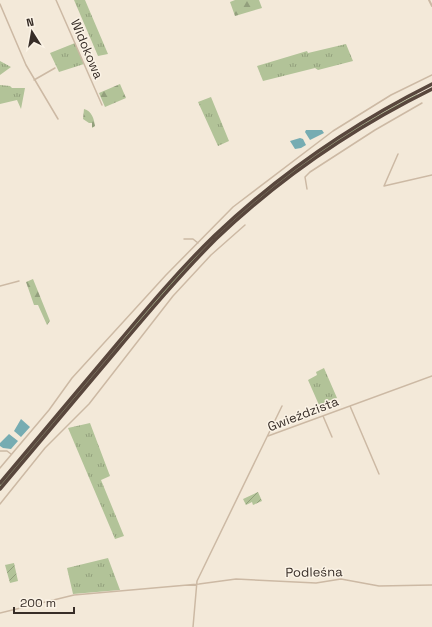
<svg xmlns="http://www.w3.org/2000/svg" width="432" height="627" viewBox="0 0 432 627" font-family="'Space Grotesk',sans-serif">
<style>
.grass{fill:url(#grass-tufts)}
.forest{fill:url(#forest-firs)}
.garden{fill:url(#garden-furrows)}
.water{fill:#76acb2}
.lines{fill:none;stroke-linecap:round;stroke-linejoin:round}
.minor{stroke:#ccb9a4;stroke-width:1.5}
.tertiary{stroke:#ccb9a4;stroke-width:2}
.motorway{stroke:#59473d;stroke-width:3.5}
.labels{text-anchor:middle;dominant-baseline:central;stroke-width:3;stroke-linejoin:round;paint-order:stroke}
.street-label{font-size:13px;fill:#372d27;stroke:#fbf3e6}
</style>
<defs>
<pattern id="grass-tufts" width="24" height="20" patternUnits="userSpaceOnUse"><rect width="24" height="20" fill="#b2c398"/><path d="M3 7l-1-3M5 7V3M7 7l1-3M15 17l-1-3M17 17v-4M19 17l1-3" fill="none" stroke="#929f7c"/></pattern>
<pattern id="forest-firs" width="22" height="20" patternUnits="userSpaceOnUse"><rect width="22" height="20" fill="#b2c398"/><path d="M5 1l3.5 6h-7zM16 11l3.5 6h-7z" fill="#929f7c"/></pattern>
<pattern id="garden-furrows" width="10" height="10" patternUnits="userSpaceOnUse"><rect width="10" height="10" fill="#b2c398"/><path d="M-1 1l2-2M0 10L10 0M9 11l2-2" fill="none" stroke="#929f7c"/></pattern>
</defs>
<rect width="100%" height="100%" fill="#f3e9d9"/>
<path class="grass" d="M 74,0 L 85,0 L 108,54 L 98,56 Z
M 75,43 L 84,64 L 59,72 L 50,53 Z
M 346,44 L 353,61 L 318,70 L 315,68 L 263,81 L 257,66 L 307,51 L 308,53 Z
M 0,61 L 11,67 L 0,75 Z
M 0,85 L 10,86 L 12,88 L 25,88 L 21,109 L 17,100 L 0,104 Z
M 417,94 L 417,95 L 311,159 L 210,243 L 0,487 L 0,485 C 38,439 77,394 115,349 C 145,313 175,276 209,243 C 269,183 341,133 417,94 Z
M 211,97 L 229,141 L 218,146 L 198,102 Z
M 324,368 L 337,398 L 319,405 L 308,380 L 317,375 L 316,372 Z
M 90,423 L 110,476 L 101,480 L 124,536 L 115,539 L 68,428 Z
M 108,558 L 120,590 L 73,594 L 67,568 Z"/>
<path class="forest" d="M 235,0 L 259,0 L 262,8 L 235,16 L 230,2 Z
M 120,84 L 126,98 L 105,107 L 99,93 Z
M 84,109 C 92,111 94,119 95,126 L 92,128 L 92,123 L 89,123 L 83,119 Z
M 33,279 L 50,321 L 47,325 L 38,305 L 34,305 L 26,282 Z"/>
<path class="garden" d="M 258,492 L 262,501 L 253,505 L 252,502 L 246,505 L 243,499 Z
M 14,563 L 18,581 L 10,583 L 5,565 Z"/>
<path class="water" d="M 306,130 L 322,130 L 324,133 L 310,140 L 305,132 Z
M 300,138 L 303,139 L 306,145 L 301,148 L 295,149 L 290,141 Z
M 21,419 L 30,427 L 21,437 L 14,431 Z
M 9,434 L 18,441 L 11,449 L 3,448 L 0,446 L 0,443 Z"/>
<g class="lines">
<path class="minor" d="M 56,0 L 102,105
M 0,4 L 26,65 L 58,119
M 34,80 L 55,68
M 398,154 L 384,186 L 432,175
M 307,189 L 305,177 L 310,172 L 375,130 L 422,103
M 184,239 L 193,239 L 198,243
M 0,286 L 19,281
M 350,406 L 379,474
M 323,416 L 332,437
M 268,436 L 432,376
M 0,451 L 7,451 L 11,454
M 0,468 L 49,410 L 72,378 L 166,275 L 233,207 L 333,131 L 391,95 L 432,75
M 0,504 L 45,448 L 89,404 L 173,296 L 211,255 L 245,225
M 0,613 L 74,595 L 199,584 L 236,579 L 316,583 L 341,579 L 379,586 L 432,585
M 193,627 L 197,581 L 282,406"/>
<path class="tertiary" d="M 429,0 L 432,6"/>
<path class="motorway" d="M 0,483 C 39,437 78,390 117,344 C 148,307 179,270 214,236 C 279,174 352,124 432,84
M 0,489 C 39,442 78,396 117,350 C 149,312 181,274 216,239 C 280,178 353,128 432,89"/>
</g>
<g class="labels">
<g class="street-label">
<text transform="translate(87 49) rotate(67)">Widokowa</text>
<text transform="translate(303 414) rotate(-21)">Gwieździsta</text>
<text transform="translate(314 572) rotate(-1)">Podleśna</text>
</g>
</g>
<g transform="translate(32 32) rotate(349)" stroke="#fbf3e6" stroke-width="3" paint-order="stroke">
<path d="M0-3L7 15L0 10L-7 15Z" fill="#372d27"/>
<text y="-6" font-size="11" font-weight="bold" text-anchor="middle" fill="#372d27">N</text>
</g>
<path d="M14 607v6h60v-6" fill="none" stroke="#372d27" stroke-width="2"/>
<text x="20" y="607" font-size="12" fill="#372d27" stroke="#fbf3e6" stroke-width="3" paint-order="stroke">200 m</text>
</svg>
